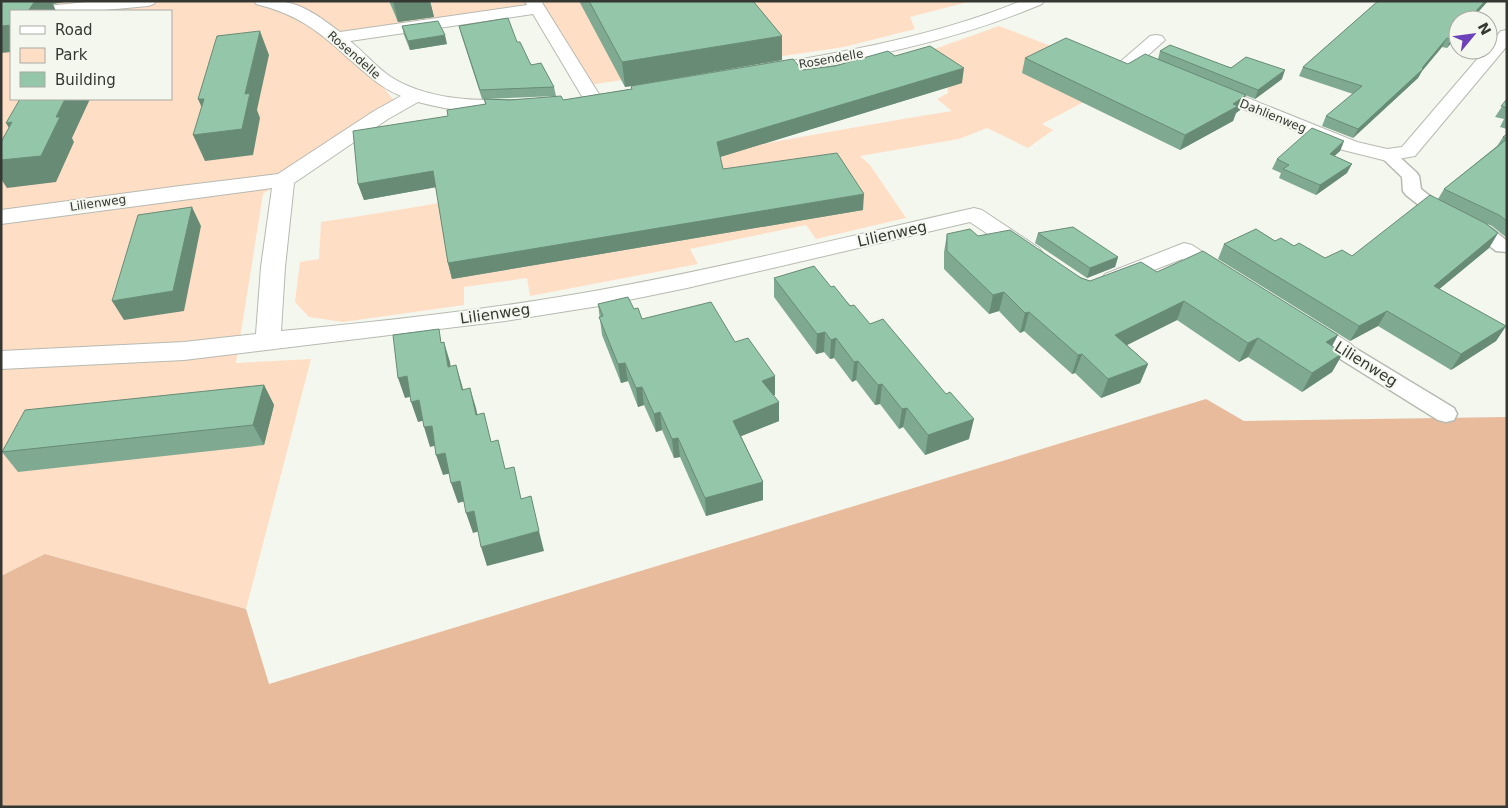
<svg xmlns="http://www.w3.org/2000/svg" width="1508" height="808" viewBox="0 0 1508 808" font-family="'DejaVu Sans',sans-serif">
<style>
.green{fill:#ffdec6;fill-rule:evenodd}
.forest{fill:#e7bb9c}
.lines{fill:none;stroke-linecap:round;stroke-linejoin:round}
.service-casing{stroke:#b6bab1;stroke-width:3}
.minor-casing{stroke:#b6bab1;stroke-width:2}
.service{fill:#fff;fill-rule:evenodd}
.minor{fill:#fff;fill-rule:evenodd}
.wall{fill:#7faa91}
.shaded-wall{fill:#688b76}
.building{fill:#94c6a9;stroke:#688b76}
.labels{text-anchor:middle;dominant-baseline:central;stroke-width:4;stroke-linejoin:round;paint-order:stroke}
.far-street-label{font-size:12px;fill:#353733;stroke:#f4f7ee}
.street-label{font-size:15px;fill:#353733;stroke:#f4f7ee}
</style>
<rect width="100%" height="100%" fill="#f4f7ee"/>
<path class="green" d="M 1,1 L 972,1 L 910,17 L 915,29 L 844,47 L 589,85 L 541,5 L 331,36 L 378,81 L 396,103 L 263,194 L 236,363 L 311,359 L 246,609 L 46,554 L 1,576 ZM 11,11 L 171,11 L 171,99 L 11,99 Z
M 999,26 L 1131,77 L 1042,124 L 1053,130 L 1028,148 L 987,128 L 959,139 L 860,156 L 870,165 L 906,218 L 816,239 L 806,225 L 690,249 L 698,264 L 530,296 L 527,278 L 464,287 L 464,305 L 343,322 L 309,317 L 295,302 L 300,262 L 319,259 L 321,222 C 532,190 741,145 952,111 L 937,99 L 948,93 L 948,87 L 926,52 Z"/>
<path class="forest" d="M 1206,399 L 1244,421 L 1507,417 L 1507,807 L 1,807 L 1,576 L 45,554 L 246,609 L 269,684 Z"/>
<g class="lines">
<defs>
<path id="service" d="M 1387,150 L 1393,151 L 1416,172 L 1419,176 L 1421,189 L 1441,205 L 1491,228 L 1507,241 L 1507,252 L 1496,251 L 1477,236 L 1429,213 L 1406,195 L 1403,191 L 1402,177 L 1379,155 L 1381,151 Z
M 1342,343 L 1350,345 L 1454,408 L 1457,414 L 1454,420 L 1446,422 L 1438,420 L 1334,355 L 1331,350 L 1334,345 Z"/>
<path id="minor" d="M 96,1 L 156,1 L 154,4 L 148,6 L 94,11 L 39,11 L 41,8 L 47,6 Z
M 254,1 C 264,1 276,0 285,2 C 305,5 324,20 340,32 L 527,5 L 525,1 L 541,1 L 602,99 L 600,103 L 593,105 L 586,103 L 533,14 L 350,41 C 364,52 376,67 391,77 C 428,100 474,101 517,100 L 524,102 L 527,106 L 524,110 C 494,117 447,110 418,102 L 388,119 L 294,183 L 285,267 L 281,331 C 388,321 495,309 600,290 C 726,267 850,236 974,208 L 982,210 L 1039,248 L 1043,253 L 1039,258 L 1031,260 L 1023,258 L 970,222 L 687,288 L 599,306 L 505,321 L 184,360 L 1,369 L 1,351 L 184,342 L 256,334 L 261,267 L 272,188 L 1,224 L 1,210 L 180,186 L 278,174 L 374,111 L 401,96 C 379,87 366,73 348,58 C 318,30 296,14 256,4 Z
M 1021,1 L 1044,1 L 1042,4 C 952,42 858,60 762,76 L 756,75 L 753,71 L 756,67 L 762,66 C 850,51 938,35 1021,1 Z
M 1507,30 L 1507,46 L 1415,156 L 1387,161 L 1343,150 L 1136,65 C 1129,71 1125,74 1116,72 L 1113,68 L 1150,36 L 1156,35 L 1162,36 L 1165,40 L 1146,57 L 1357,142 L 1387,149 L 1402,147 L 1485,50 L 1488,50 L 1488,46 L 1501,31 Z
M 1184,243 L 1192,245 L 1232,271 L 1236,276 L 1232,281 C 1214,286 1197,269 1182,259 L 1113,286 L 1105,284 L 1101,279 L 1105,274 Z
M 1301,316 L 1310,318 L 1351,344 L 1355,350 L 1351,356 C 1330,362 1309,341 1292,330 L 1288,324 L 1292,318 Z"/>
</defs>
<use href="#service" class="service-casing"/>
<use href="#minor" class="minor-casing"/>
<use href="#service" class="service"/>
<use href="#minor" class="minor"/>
</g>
<path class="wall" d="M 389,1 L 430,1 L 434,17 L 398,22 Z
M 579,1 L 753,1 L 782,36 L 782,60 L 625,87 Z
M 1374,1 L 1488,1 L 1471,20 L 1458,20 L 1458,35 L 1447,48 L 1442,47 L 1422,71 L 1418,78 L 1353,138 L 1322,126 L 1326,116 L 1353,94 L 1299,76 L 1303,67 L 1377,2 Z
M 402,26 L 447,44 L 410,50 L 404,35 Z
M 459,26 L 517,42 L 531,65 L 554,87 L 556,96 L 486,99 L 563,100 L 631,89 L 631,86 L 810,69 L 895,56 L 962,83 L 720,157 L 723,169 L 863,210 L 452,279 L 448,263 L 436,187 L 364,200 L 358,184 L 448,116 L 485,104 L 484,99 L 482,99 L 461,34 Z
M 1160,51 L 1282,79 L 1255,99 L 1245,95 L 1240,110 L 1236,113 L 1233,121 L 1180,150 L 1022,73 L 1025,58 L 1128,64 L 1158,59 Z
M 1507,99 L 1507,129 L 1500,127 L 1504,119 L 1495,117 Z
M 1507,134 L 1507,238 L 1492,226 L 1487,224 L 1498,233 L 1489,248 L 1439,289 L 1506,326 L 1496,341 L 1451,370 L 1378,326 L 1350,341 L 1218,259 L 1224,244 L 1275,241 L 1294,246 L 1325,258 L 1352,256 L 1438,199 L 1444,189 L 1497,146 L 1503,137 Z
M 1344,141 L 1340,151 L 1334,156 L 1347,173 L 1316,195 L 1279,178 L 1281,173 L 1272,169 L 1277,159 Z
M 1038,233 L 1118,257 L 1115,267 L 1087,278 L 1035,243 Z
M 947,234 L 978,236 L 1090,281 L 1157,272 L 1338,335 L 1332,346 L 1343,353 L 1332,372 L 1302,392 L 1248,357 L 1239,362 L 1177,320 L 1127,345 L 1148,364 L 1140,383 L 1101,398 L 1075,373 L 1072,374 L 1024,331 L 1020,333 L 999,311 L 989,314 L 944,269 L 944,252 Z
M 774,278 L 831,287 L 870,324 L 969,439 L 925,455 L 903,427 L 899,429 L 880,404 L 875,405 L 856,380 L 852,382 L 834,358 L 830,359 L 824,352 L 816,354 L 774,297 Z
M 598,304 L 634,309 L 642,319 L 735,342 L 775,395 L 773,395 L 779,421 L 741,436 L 763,482 L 763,500 L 706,516 L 680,457 L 674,458 L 662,430 L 656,432 L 644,405 L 638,407 L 628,381 L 621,383 L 602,335 Z
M 264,385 L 274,405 L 264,445 L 18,472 L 2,452 Z"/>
<path class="shaded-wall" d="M 32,1 L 65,1 L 65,2 L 53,4 L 56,11 L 28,11 Z
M 393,1 L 430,1 L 434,17 L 398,22 Z
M 1485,1 L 1488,1 L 1471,20 L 1468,20 Z
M 11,25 L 11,52 L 1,53 L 1,26 Z
M 260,31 L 269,55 L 257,110 L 260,118 L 253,155 L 205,161 L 193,135 L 245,94 Z
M 1458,32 L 1458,35 L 1447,48 L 1451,39 Z
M 445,35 L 447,44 L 410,50 L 408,41 Z
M 782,36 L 782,60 L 625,87 L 622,62 Z
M 1447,38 L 1442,47 L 1422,71 L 1418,78 L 1353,138 L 1358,129 L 1422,68 Z
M 964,68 L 962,83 L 717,158 L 717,142 Z
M 1285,70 L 1282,79 L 1255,99 L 1258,90 Z
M 1246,95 L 1240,110 L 1236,113 L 1233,121 L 1180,150 L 1185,135 Z
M 65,99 L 90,99 L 72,138 L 74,142 L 56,182 L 7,188 L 1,179 L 1,160 L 56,117 Z
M 198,99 L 204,99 L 209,124 Z
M 12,122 L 21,148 L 6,123 Z
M 1344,141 L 1340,151 L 1326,164 L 1330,154 Z
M 1352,164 L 1347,173 L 1316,195 L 1320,185 Z
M 433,171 L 437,187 L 364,200 L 358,184 Z
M 864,194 L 863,210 L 452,279 L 448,263 Z
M 192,207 L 201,226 L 184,311 L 124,320 L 112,301 Z
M 1498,233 L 1489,248 L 1425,301 L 1434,286 Z
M 1118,257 L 1115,267 L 1087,278 L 1090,268 Z
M 1004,292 L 999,311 L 989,314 L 993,295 Z
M 1184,301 L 1177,320 L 1109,354 L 1115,335 Z
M 1387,311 L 1378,326 L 1350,341 L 1359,326 Z
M 1029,312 L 1024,331 L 1020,333 L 1025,313 Z
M 1506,326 L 1496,341 L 1451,370 L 1461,354 Z
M 825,332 L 824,352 L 816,354 L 817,334 Z
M 1338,335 L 1327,355 L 1326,342 Z
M 836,338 L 834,358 L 830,359 L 831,340 Z
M 1258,338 L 1248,357 L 1239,362 L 1248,343 Z
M 444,342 L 450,362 L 454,387 L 448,367 Z
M 1343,353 L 1332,372 L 1302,392 L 1312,373 Z
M 1082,354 L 1075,373 L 1072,374 L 1078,355 Z
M 858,361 L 856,380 L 852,382 L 854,362 Z
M 625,363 L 628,381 L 621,383 L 618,364 Z
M 1148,364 L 1140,383 L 1101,398 L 1108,379 Z
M 456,365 L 462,385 L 468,410 L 462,390 Z
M 407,376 L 414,396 L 405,398 L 398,378 Z
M 775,376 L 775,395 L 762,400 L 762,381 Z
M 882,384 L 880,404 L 875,405 L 878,385 Z
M 264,385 L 274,405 L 264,445 L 253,425 Z
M 642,387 L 644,405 L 638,407 L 636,388 Z
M 470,388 L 476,408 L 482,435 L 476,415 Z
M 419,400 L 426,420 L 418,422 L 411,402 Z
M 779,402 L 779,421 L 734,439 L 733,421 Z
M 907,408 L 903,427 L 899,429 L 902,409 Z
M 660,412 L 662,430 L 656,432 L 654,414 Z
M 974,419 L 969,439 L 925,455 L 928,435 Z
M 432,426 L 438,445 L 430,447 L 424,427 Z
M 678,438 L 680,457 L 674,458 L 672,439 Z
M 445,453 L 452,473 L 443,475 L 436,455 Z
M 460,481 L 466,501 L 458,503 L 451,483 Z
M 763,482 L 763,500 L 706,516 L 705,498 Z
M 474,511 L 480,531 L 473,533 L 466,513 Z
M 539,531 L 544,551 L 487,566 L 481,547 Z"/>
<path class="building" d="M 1,1 L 35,1 L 28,11 L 11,11 L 11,25 L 1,26 Z
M 589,1 L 753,1 L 782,36 L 622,62 Z
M 1378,1 L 1485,1 L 1468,20 L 1458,20 L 1458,32 L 1451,39 L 1447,38 L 1422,68 L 1423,69 L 1358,129 L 1326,116 L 1362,86 L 1303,67 Z
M 508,18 L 517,42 L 520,42 L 531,65 L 541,63 L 554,87 L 480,90 L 459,26 Z
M 438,21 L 445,35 L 408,41 L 402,26 Z
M 260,31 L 245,94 L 250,93 L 242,129 L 193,135 L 204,99 L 198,99 L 217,36 Z
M 1066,38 L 1128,64 L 1145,54 L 1246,95 L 1233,104 L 1238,106 L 1185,135 L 1025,58 Z
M 1170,45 L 1231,68 L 1246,57 L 1285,70 L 1258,90 L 1160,51 Z
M 930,46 L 964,68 L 717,142 L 723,169 L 837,153 L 864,194 L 448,263 L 433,171 L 358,184 L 353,131 L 448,116 L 447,110 L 486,104 L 484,99 L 510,100 L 561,96 L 563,100 L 632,89 L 631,86 L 793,59 L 802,70 L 810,69 L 835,66 L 888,51 L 895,56 Z
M 20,99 L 65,99 L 56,117 L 60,117 L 41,156 L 1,160 L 1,142 L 12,122 L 6,123 Z
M 1507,99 L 1507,108 L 1501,106 Z
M 1312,128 L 1344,141 L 1330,154 L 1352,164 L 1320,185 L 1283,169 L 1289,165 L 1277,159 Z
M 1507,134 L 1507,221 L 1499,215 L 1444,189 L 1507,139 L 1503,137 Z
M 1430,195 L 1485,223 L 1498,233 L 1434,286 L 1506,326 L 1461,354 L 1387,311 L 1359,326 L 1224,244 L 1256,229 L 1275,241 L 1281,238 L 1294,246 L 1299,243 L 1325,258 L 1342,250 L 1352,256 Z
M 192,207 L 173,291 L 112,301 L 138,215 Z
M 1073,227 L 1118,257 L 1090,268 L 1038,233 Z
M 970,229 L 978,236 L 1010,230 L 1081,278 L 1090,281 L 1141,262 L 1157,272 L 1203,251 L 1338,335 L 1326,342 L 1343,353 L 1312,373 L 1258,338 L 1248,343 L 1184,301 L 1115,335 L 1148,364 L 1108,379 L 1082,354 L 1078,355 L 1029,312 L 1025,313 L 1004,292 L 993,295 L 947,251 L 947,234 Z
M 814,266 L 831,287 L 834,286 L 850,306 L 854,305 L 870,324 L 883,319 L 946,394 L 950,392 L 974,419 L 928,435 L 907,408 L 902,409 L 882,384 L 878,385 L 858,361 L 854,362 L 836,338 L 831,340 L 825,332 L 817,334 L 774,278 Z
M 628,297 L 634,309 L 638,308 L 642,319 L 711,302 L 735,342 L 748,338 L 775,376 L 762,381 L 779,402 L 733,421 L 763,482 L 705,498 L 678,438 L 672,439 L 660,412 L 654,414 L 642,387 L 636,388 L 625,363 L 618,364 L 599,317 L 603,316 L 598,304 Z
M 439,329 L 441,343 L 444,342 L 448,367 L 456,365 L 462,390 L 470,388 L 476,415 L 484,413 L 491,442 L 498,440 L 505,469 L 514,467 L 521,499 L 531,496 L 539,531 L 481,547 L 474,511 L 466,513 L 460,481 L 451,483 L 445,453 L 436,455 L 432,426 L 424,427 L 419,400 L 411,402 L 407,376 L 398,378 L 393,335 Z
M 264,385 L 253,425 L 2,452 L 25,410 Z"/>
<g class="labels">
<g class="far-street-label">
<text transform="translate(354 55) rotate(41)">Rosendelle</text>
<text transform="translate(831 59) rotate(-10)">Rosendelle</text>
<text transform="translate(1273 116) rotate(22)">Dahlienweg</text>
<text transform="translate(98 203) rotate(-8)">Lilienweg</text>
</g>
<g class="street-label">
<text transform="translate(892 234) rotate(-13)">Lilienweg</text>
<text transform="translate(495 314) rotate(-8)">Lilienweg</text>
<text transform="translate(1366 364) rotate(32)">Lilienweg</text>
</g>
</g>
<rect width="1508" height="808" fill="none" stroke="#353733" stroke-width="5"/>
<rect x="10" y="10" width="162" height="90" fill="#f4f7ee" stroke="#a8aaa3"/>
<rect x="20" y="26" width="25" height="8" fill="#ffffff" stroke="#a8aaa3"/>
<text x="55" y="35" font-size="15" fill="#353733">Road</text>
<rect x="20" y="48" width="25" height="15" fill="#ffdec6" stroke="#a8aaa3"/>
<text x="55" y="60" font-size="15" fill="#353733">Park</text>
<rect x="20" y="72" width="25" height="15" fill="#94c6a9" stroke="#a8aaa3"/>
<text x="55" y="85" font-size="15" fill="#353733">Building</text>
<g transform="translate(1473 35) rotate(61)"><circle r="24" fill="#f4f7ee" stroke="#a8aaa3"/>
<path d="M0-4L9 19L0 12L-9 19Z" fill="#6b42ba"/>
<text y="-8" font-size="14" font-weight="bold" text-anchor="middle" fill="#353733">N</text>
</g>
</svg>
